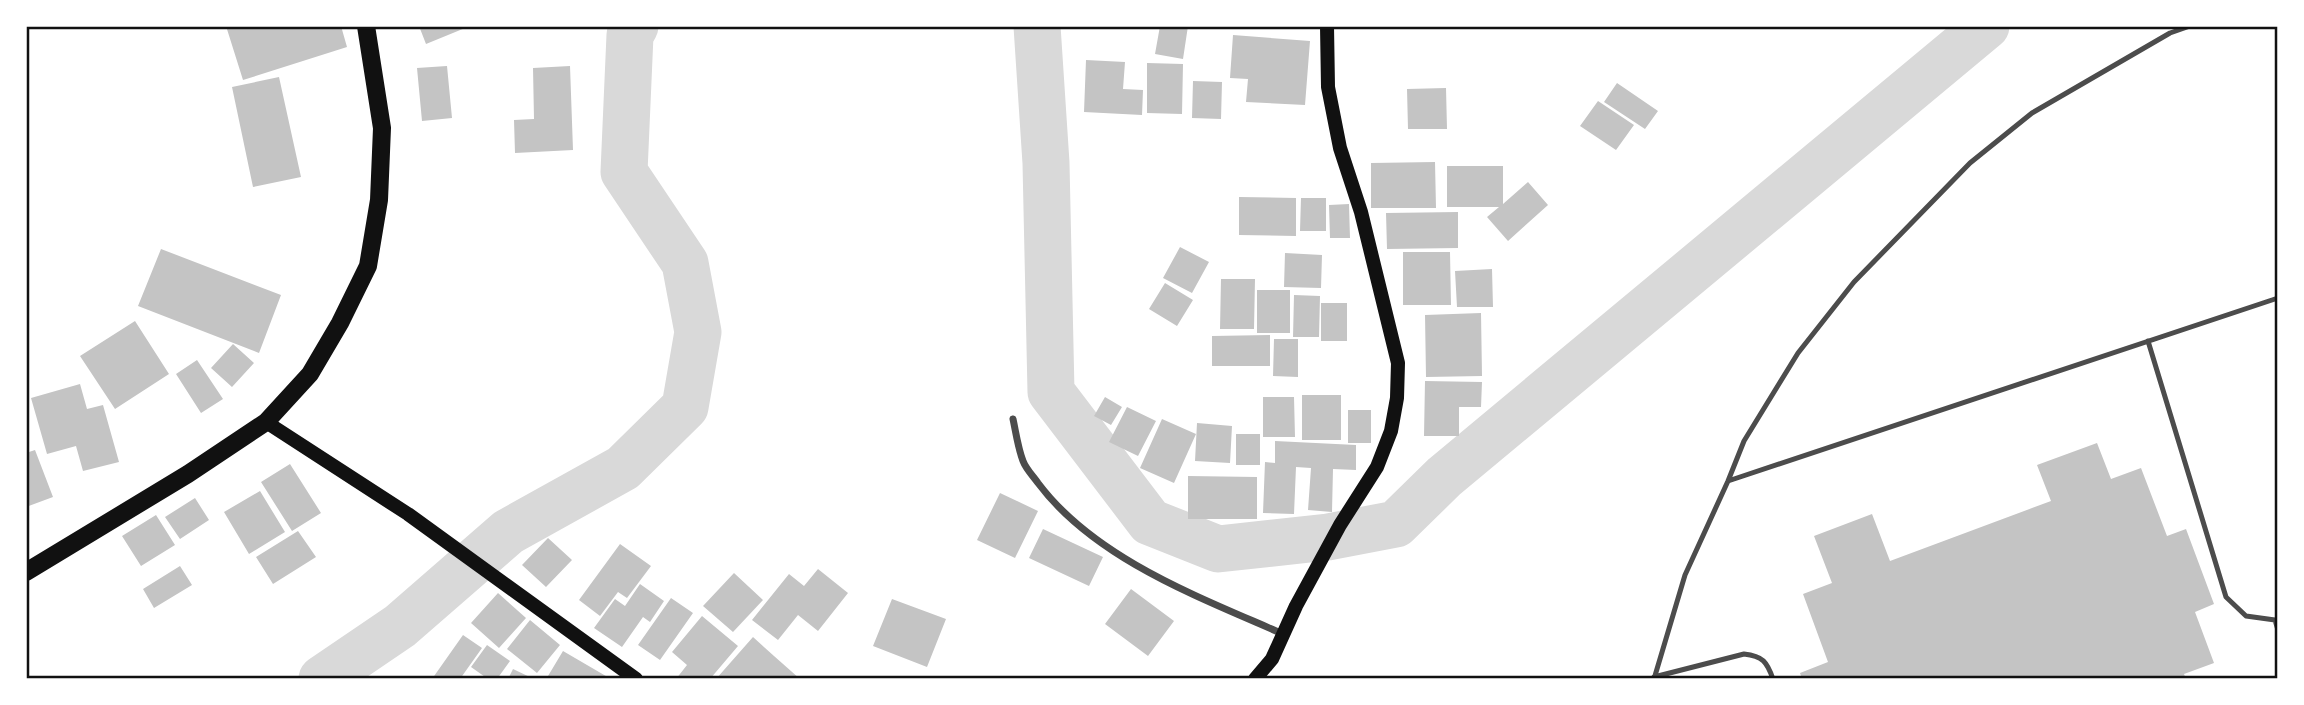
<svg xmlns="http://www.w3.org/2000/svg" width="2304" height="705" viewBox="0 0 2304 705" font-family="'IBM Plex Sans',sans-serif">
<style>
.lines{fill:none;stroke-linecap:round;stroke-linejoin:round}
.river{stroke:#d9d9d9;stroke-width:47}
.building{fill:#c4c4c4}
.service{stroke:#4c4c4c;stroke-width:5}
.minor{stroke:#4c4c4c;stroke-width:7}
.secondary{stroke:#111;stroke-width:14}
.primary{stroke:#111;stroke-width:18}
.neatline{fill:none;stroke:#111;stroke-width:2.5}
</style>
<rect width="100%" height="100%" fill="#fff"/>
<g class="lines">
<path class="river" d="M 1037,26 L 1046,163 L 1051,392 L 1150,522 L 1218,549 L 1328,537 L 1396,524 L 1444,477 L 1986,26
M 322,679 L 400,626 L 508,532 L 623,468 L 685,407 L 698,332 L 685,263 L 624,172 L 630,35 L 635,26"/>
</g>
<path class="building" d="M 226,26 L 341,26 L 347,47 L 243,80 Z
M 419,26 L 470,26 L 426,44 Z
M 1160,26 L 1188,26 L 1183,59 L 1155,54 Z
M 1233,35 L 1310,41 L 1305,105 L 1246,102 L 1248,79 L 1230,78 Z
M 1086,60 L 1125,62 L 1123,89 L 1143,90 L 1142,115 L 1084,112 Z
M 1147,63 L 1183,64 L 1182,114 L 1147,113 Z
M 447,66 L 452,118 L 422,121 L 417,68 Z
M 570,66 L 573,150 L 515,153 L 514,120 L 534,119 L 533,68 Z
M 279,77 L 301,177 L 253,187 L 232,87 Z
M 1193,81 L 1222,82 L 1221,119 L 1192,118 Z
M 1617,83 L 1658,111 L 1645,129 L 1604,102 Z
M 1446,88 L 1447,129 L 1408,129 L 1407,89 Z
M 1598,101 L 1634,125 L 1616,150 L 1580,126 Z
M 1435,162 L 1436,208 L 1371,208 L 1371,163 Z
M 1447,166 L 1503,166 L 1503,204 L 1528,182 L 1548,205 L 1508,241 L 1487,217 L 1499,207 L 1447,207 Z
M 1239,197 L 1296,198 L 1296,236 L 1239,235 Z
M 1301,198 L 1326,198 L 1326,231 L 1300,231 Z
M 1349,204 L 1350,238 L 1330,238 L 1329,205 Z
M 1458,212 L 1458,248 L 1387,249 L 1386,213 Z
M 1180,247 L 1209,262 L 1192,293 L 1163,278 Z
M 161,249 L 281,295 L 259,353 L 138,306 Z
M 1403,252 L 1450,252 L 1451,305 L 1403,305 Z
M 1285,253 L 1322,255 L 1321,288 L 1284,287 Z
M 1492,269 L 1493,307 L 1457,307 L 1455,271 Z
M 1221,279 L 1255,279 L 1254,329 L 1220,329 Z
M 1165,283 L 1193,300 L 1177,326 L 1149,309 Z
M 1257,290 L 1290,290 L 1290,333 L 1257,333 Z
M 1294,295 L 1320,296 L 1319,337 L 1293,337 Z
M 1321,303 L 1347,303 L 1347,341 L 1321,341 Z
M 1481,313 L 1482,376 L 1426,377 L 1425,315 Z
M 135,321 L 169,374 L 115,409 L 80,356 Z
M 1270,335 L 1270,366 L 1212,366 L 1212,336 Z
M 1274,339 L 1298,339 L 1298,377 L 1273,376 Z
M 233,344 L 254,363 L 232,387 L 211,368 Z
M 197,360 L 223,399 L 201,413 L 176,374 Z
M 1425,381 L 1482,382 L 1481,407 L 1459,407 L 1459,436 L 1424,436 Z
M 80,384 L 87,409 L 103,405 L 119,462 L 83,471 L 76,446 L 47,454 L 31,398 Z
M 1302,395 L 1341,395 L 1341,440 L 1302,440 Z
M 1105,397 L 1122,407 L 1111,425 L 1094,416 Z
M 1263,397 L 1294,397 L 1295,437 L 1263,437 Z
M 1127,407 L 1156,421 L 1138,456 L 1109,442 Z
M 1348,410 L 1371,410 L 1371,443 L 1348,443 Z
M 1162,419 L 1196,434 L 1174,483 L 1140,468 Z
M 1197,423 L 1232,426 L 1230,463 L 1195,461 Z
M 1236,434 L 1260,434 L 1260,465 L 1236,465 Z
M 1275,441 L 1356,445 L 1356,470 L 1333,469 L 1332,512 L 1308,510 L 1311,468 L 1296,467 L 1294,514 L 1263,513 L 1265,462 L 1275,463 Z
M 2097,443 L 2111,479 L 2141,468 L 2167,536 L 2186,529 L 2214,604 L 2195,612 L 2214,663 L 2184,674 L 2186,679 L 1802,679 L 1800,673 L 1828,662 L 1803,594 L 1832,583 L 1814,536 L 1872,514 L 1890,561 L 2051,501 L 2037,465 Z
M 35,450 L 53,497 L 26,507 L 26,453 Z
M 290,464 L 321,513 L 292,531 L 261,482 Z
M 1188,476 L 1257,477 L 1257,519 L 1188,519 Z
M 260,491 L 285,532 L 249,554 L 224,512 Z
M 1000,493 L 1038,511 L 1015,558 L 977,540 Z
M 195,498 L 209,520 L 180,539 L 165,517 Z
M 156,515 L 175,545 L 141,566 L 122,536 Z
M 1043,529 L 1103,557 L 1089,586 L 1029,558 Z
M 298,531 L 316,557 L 273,584 L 256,557 Z
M 548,538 L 572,560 L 546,587 L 522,565 Z
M 620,544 L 651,566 L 627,598 L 618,592 L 600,616 L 579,600 Z
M 180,566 L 192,585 L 154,608 L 143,589 Z
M 818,569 L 848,593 L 818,631 L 798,615 L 778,640 L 752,620 L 789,574 L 804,586 Z
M 734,573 L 763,600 L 733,632 L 703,606 Z
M 640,584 L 664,601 L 650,622 L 643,617 L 622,647 L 594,628 L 615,599 L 625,606 Z
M 1131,589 L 1174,621 L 1148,656 L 1105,624 Z
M 498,593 L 526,618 L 499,648 L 471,623 Z
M 671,598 L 693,613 L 660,660 L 638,645 Z
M 892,599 L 946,619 L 927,667 L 873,646 Z
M 702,616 L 738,646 L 710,679 L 676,679 L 687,665 L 672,652 Z
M 530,620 L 560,645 L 537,673 L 507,649 Z
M 463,635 L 482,648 L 460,679 L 432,679 Z
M 753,637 L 774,656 L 800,679 L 716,679 Z
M 487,645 L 510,661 L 497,679 L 488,679 L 471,667 Z
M 563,651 L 611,679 L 554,679 L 548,676 Z
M 513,669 L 534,679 L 508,679 Z"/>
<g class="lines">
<path class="service" d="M 2148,341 L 2226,597 L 2246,616 L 2275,620
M 1728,481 L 2278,298
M 2278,619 L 2275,620 L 2278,630
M 1654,677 L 1744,654 C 1763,656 1767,662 1773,679
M 1654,679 L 1685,575 L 1728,481 L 1744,441 L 1798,353 L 1854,282 L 1970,163 L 2032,113 L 2170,33 L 2190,26"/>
<path class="minor" d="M 1013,419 C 1016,433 1018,448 1023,461 C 1026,469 1033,476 1038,483 C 1095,559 1199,597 1283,634"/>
<path class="secondary" d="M 266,422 L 408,514 L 636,679
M 1255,679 L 1272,659 L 1296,606 L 1340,525 L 1377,467 L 1391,431 L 1397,398 L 1398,363 L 1361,212 L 1340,148 L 1328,87 L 1327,26"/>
<path class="primary" d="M 26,572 L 188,474 L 266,422 L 310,374 L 340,323 L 368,266 L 379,200 L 382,128 L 366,26"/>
</g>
<rect width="2304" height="705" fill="none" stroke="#ffffff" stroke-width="56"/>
<rect x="28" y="28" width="2248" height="649" class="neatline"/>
</svg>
